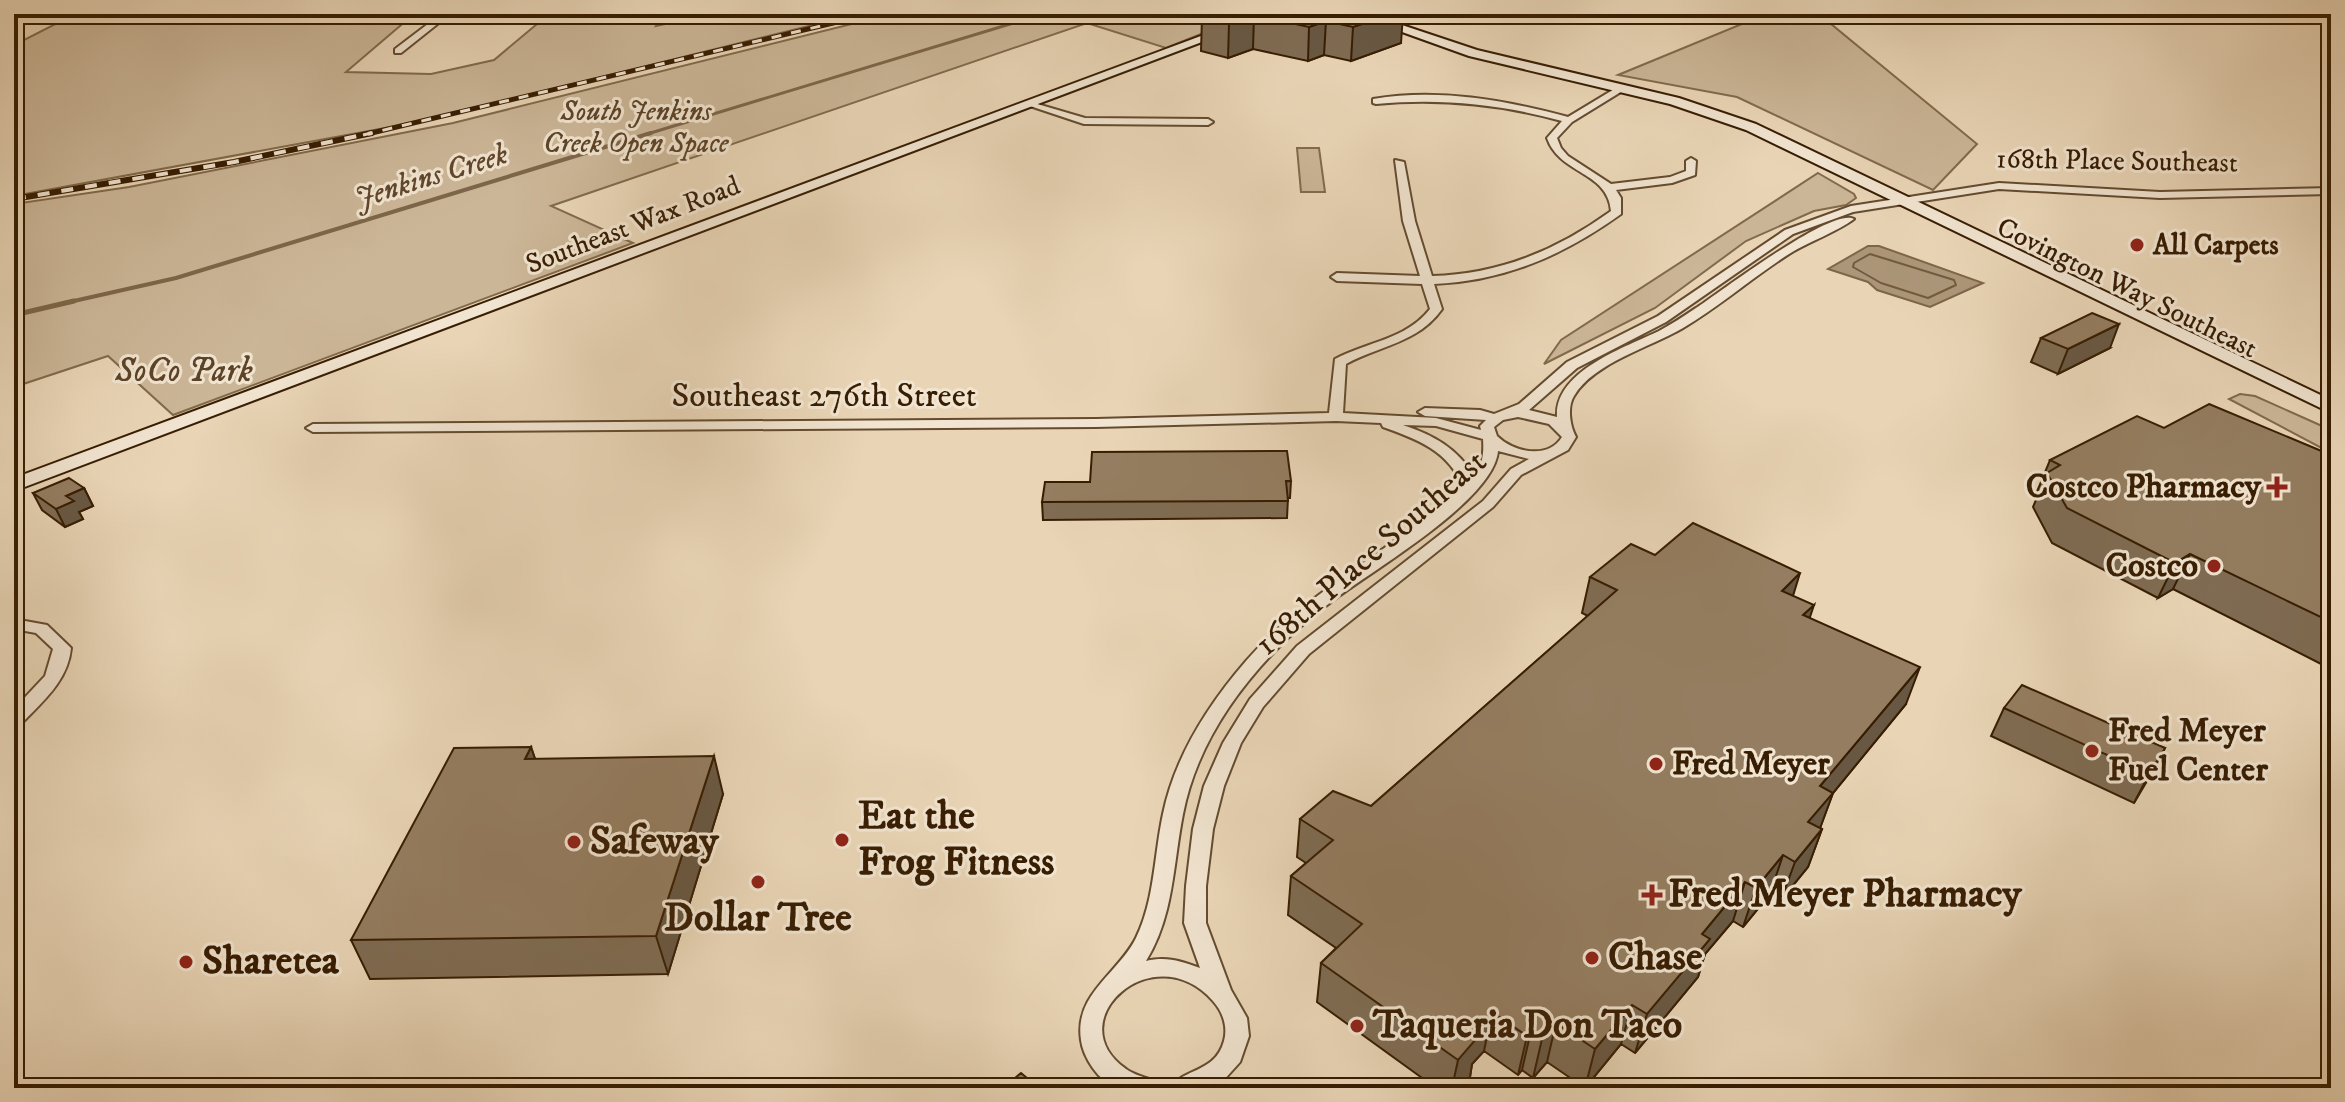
<svg xmlns="http://www.w3.org/2000/svg" width="2345" height="1102" viewBox="0 0 2345 1102" font-family="'IM FELL DW Pica',serif">
<style>
.green{fill:#cbb697;stroke:#816a4c;stroke-width:2}
.water{fill:#ac9679;stroke:#7d6649;stroke-width:2}
.lines{fill:none;stroke-linecap:round;stroke-linejoin:round}
.shore{stroke:#725a3e;stroke-width:2}
.stream-far2{stroke:#7d6649;stroke-width:3}
.stream-far1{stroke:#7d6649;stroke-width:4}
.stream{stroke:#7d6649;stroke-width:5}
.street-casing{stroke:#644b2f;stroke-width:4}
.secondary-casing{stroke:#371d02;stroke-width:4}
.street{fill:#f1e4d0;fill-rule:evenodd}
.secondary{fill:#f1e4d0;fill-rule:evenodd}
.rail-far1-casing{stroke:#371d02;stroke-width:5}
.rail-casing{stroke:#371d02;stroke-width:6}
.rail-far1{stroke:#f1e4d0;stroke-width:3;stroke-dasharray:10;stroke-linecap:butt}
.rail{stroke:#f1e4d0;stroke-width:4;stroke-dasharray:12;stroke-linecap:butt}
.wall{fill:#7f6c53;stroke:#371d02;stroke-width:2}
.shaded-wall{fill:#685843;stroke:#371d02;stroke-width:2}
.building{fill:#947d60;stroke:#371d02;stroke-width:2}
.poi-dot{fill:#8f2418;stroke:#f1e4d0;stroke-width:3}
.labels{text-anchor:middle;dominant-baseline:central;stroke-width:6;stroke-linejoin:round;paint-order:stroke}
.far-park-label{font-size:28px;font-style:italic;fill:#5c4327;stroke:#f1e4d0}
.far-street-label{font-size:28px;fill:#371d02;stroke:#f1e4d0}
.far-poi-label{font-size:28px;font-weight:bold;fill:#371d02;stroke:#f1e4d0;text-anchor:start}
.far-water-label{font-size:30px;font-style:italic;fill:#60472c;stroke:#f1e4d0}
.park-label{font-size:34px;font-style:italic;fill:#5c4327;stroke:#f1e4d0}
.street-label{font-size:34px;fill:#371d02;stroke:#f1e4d0}
.poi-label{font-size:34px;font-weight:bold;fill:#371d02;stroke:#f1e4d0;text-anchor:end}
.near-poi-label{font-size:40px;font-weight:bold;fill:#371d02;stroke:#f1e4d0;text-anchor:start}
</style>
<rect width="100%" height="100%" fill="#e9d5b6"/>
<filter id="stains"><feTurbulence type="fractalNoise" baseFrequency=".0025" numOctaves="4"/><feColorMatrix values="0 0 0 0 .2 0 0 0 0 .09 0 0 0 0 .02 0 0 0 .5 -.17"/></filter>
<radialGradient id="worn" r=".72"><stop offset=".6" stop-color="#630" stop-opacity="0"/><stop offset="1" stop-color="#630" stop-opacity=".3"/></radialGradient>
<path class="green" d="M 75,14 L 414,14 L 346,72 L 431,74 L 494,60 L 549,14 L 664,14 L 656,26 L 712,14 L 858,14 L 423,121 L 14,196 L 14,45 Z
M 892,14 L 1251,14 L 1166,48 L 1087,23 L 551,206 L 633,243 L 173,415 L 108,356 L 14,387 L 14,204 L 129,187 L 453,123 Z
M 1766,14 L 1853,14 L 1825,19 L 1977,144 L 1933,190 L 1737,97 L 1618,75 Z
M 1297,148 L 1319,148 L 1325,192 L 1301,192 Z
M 1818,173 L 1854,194 L 1856,198 L 1846,205 L 1814,211 L 1746,241 L 1655,308 L 1544,364 L 1561,340 Z
M 2240,394 L 2255,396 L 2331,430 L 2331,453 L 2229,399 Z"/>
<path class="water" d="M 1868,246 L 1879,246 L 1983,283 L 1930,307 L 1877,290 L 1868,282 L 1828,269 Z"/>
<g class="lines">
<path class="shore" d="M 1870,254 L 1954,280 L 1956,285 L 1928,298 L 1881,283 L 1853,267 L 1854,263 Z"/>
<path class="stream-far2" d="M 644,135 L 1043,14"/>
<path class="stream-far1" d="M 65,303 L 176,278 L 651,133"/>
<path class="stream" d="M 14,315 L 74,301"/>
<defs>
<path id="street" d="M 441,14 L 450,14 L 401,53 L 395,53 L 395,49 Z
M 1621,85 L 1626,88 L 1624,90 L 1572,122 L 1557,138 L 1561,148 L 1568,156 L 1611,184 L 1670,177 L 1686,171 L 1686,161 L 1691,158 L 1696,161 L 1695,175 L 1672,183 L 1616,190 L 1621,198 L 1621,214 C 1564,255 1505,281 1434,284 L 1442,309 C 1418,343 1381,345 1346,364 L 1343,413 L 1436,418 L 1481,430 L 1480,426 L 1486,420 L 1425,416 L 1418,412 L 1425,408 L 1480,410 L 1494,414 L 1519,404 L 1567,362 L 1658,316 L 1785,230 L 1851,206 L 1999,183 L 2160,192 L 2331,188 L 2331,194 L 2160,198 L 1999,189 L 1853,212 L 1793,234 L 1666,322 L 1577,368 L 1529,410 L 1557,417 C 1554,371 1626,347 1659,331 C 1672,324 1684,316 1696,308 C 1719,293 1833,206 1854,219 C 1837,232 1808,242 1789,254 C 1753,277 1720,306 1683,328 C 1651,347 1593,363 1574,396 C 1567,407 1570,426 1576,437 L 1568,450 L 1521,475 L 1493,507 L 1309,654 L 1263,707 L 1241,743 L 1224,786 L 1213,829 L 1206,886 L 1206,923 L 1231,990 L 1247,1018 L 1249,1036 L 1240,1062 L 1222,1082 L 1210,1088 L 1172,1088 C 1181,1068 1215,1074 1224,1041 C 1228,1027 1223,1012 1213,1001 C 1154,934 1057,1021 1126,1069 C 1134,1075 1145,1077 1154,1081 L 1158,1088 C 1145,1088 1128,1091 1116,1087 C 1099,1082 1083,1057 1081,1040 C 1074,994 1118,974 1136,938 C 1155,899 1154,855 1163,814 C 1175,756 1208,705 1246,661 C 1308,590 1395,549 1463,487 C 1449,451 1417,439 1383,427 L 1381,423 L 1336,421 L 1096,427 L 313,432 L 306,428 L 313,424 L 1096,419 L 1329,413 L 1335,359 C 1367,342 1407,339 1430,309 L 1422,284 L 1337,281 L 1331,277 L 1337,273 L 1420,276 L 1403,221 L 1395,160 L 1404,162 L 1415,221 L 1432,276 C 1500,274 1557,250 1611,211 C 1608,171 1560,175 1547,138 L 1562,121 C 1500,104 1441,98 1376,104 L 1373,103 L 1373,99 C 1438,88 1505,100 1568,117 ZM 1518,417 L 1549,424 L 1562,437 C 1548,460 1513,452 1497,436 L 1494,427 L 1503,420 ZM 1403,425 L 1436,426 L 1483,439 C 1484,453 1483,464 1474,476 C 1457,448 1433,435 1403,425 ZM 1498,451 L 1529,459 L 1511,469 L 1483,501 L 1297,646 L 1250,699 L 1223,743 L 1204,786 L 1193,829 L 1186,886 L 1184,923 L 1200,968 C 1181,961 1166,956 1146,961 C 1174,916 1173,864 1183,814 C 1195,752 1231,697 1274,652 C 1294,631 1316,613 1339,596 C 1378,567 1494,499 1498,451 Z
M 1027,101 L 1085,118 L 1208,119 L 1213,122 L 1208,125 L 1084,124 L 1027,105 Z
M 14,619 L 47,625 L 71,648 C 68,681 42,702 21,724 L 14,726 L 14,709 L 45,676 L 53,649 L 36,633 L 14,629 Z"/>
<path id="secondary" d="M 1260,14 L 1276,14 L 14,491 L 14,478 Z
M 1352,14 L 1369,14 L 1477,50 L 1679,98 L 1756,124 L 2331,400 L 2331,413 L 1746,130 L 1670,104 L 1469,56 Z"/>
</defs>
<use href="#street" class="street-casing"/>
<use href="#secondary" class="secondary-casing"/>
<use href="#street" class="street"/>
<use href="#secondary" class="secondary"/>
<defs>
<path id="rail-far1" d="M 363,135 L 871,14"/>
<path id="rail" d="M 14,199 L 234,162 L 372,133"/>
</defs>
<use href="#rail-far1" class="rail-far1-casing"/>
<use href="#rail" class="rail-casing"/>
<use href="#rail-far1" class="rail-far1"/>
<use href="#rail" class="rail"/>
</g>
<path class="wall" d="M 1211,14 L 1391,14 L 1401,43 L 1351,61 L 1324,55 L 1308,61 L 1253,49 L 1228,58 L 1201,51 L 1202,17 Z
M 2041,338 L 2110,348 L 2058,374 L 2031,362 Z
M 2164,428 L 2331,455 L 2331,669 L 2173,589 L 2158,598 L 2052,543 L 2033,507 L 2038,495 L 2036,494 L 2050,460 Z
M 1291,481 L 1290,498 L 1288,498 L 1287,518 L 1043,520 L 1042,502 Z
M 84,488 L 93,506 L 79,512 L 83,519 L 65,527 L 42,510 L 33,493 Z
M 1655,555 L 1793,596 L 1809,618 L 1906,704 L 1833,793 L 1820,828 L 1822,829 L 1808,867 L 1781,900 L 1770,894 L 1743,927 L 1733,921 L 1705,954 L 1698,977 L 1635,1053 L 1621,1044 L 1585,1088 L 1547,1062 L 1533,1078 L 1522,1070 L 1518,1075 L 1484,1051 L 1472,1064 L 1470,1077 L 1460,1088 L 1436,1088 L 1317,1002 L 1321,963 L 1336,948 L 1288,915 L 1291,876 L 1306,863 L 1297,857 L 1300,819 L 1371,806 L 1588,616 L 1582,613 L 1590,577 Z
M 2004,708 L 2165,748 L 2134,803 L 1991,736 Z
M 531,747 L 535,759 L 723,794 L 668,974 L 370,979 L 351,940 Z"/>
<path class="shaded-wall" d="M 1391,14 L 1403,14 L 1401,43 L 1351,61 L 1353,27 Z
M 1254,15 L 1253,49 L 1228,58 L 1229,24 Z
M 1326,21 L 1324,55 L 1308,61 L 1309,27 Z
M 2119,324 L 2110,348 L 2058,374 L 2068,349 Z
M 84,488 L 93,506 L 79,512 L 83,519 L 65,527 L 56,509 L 66,496 Z
M 2190,554 L 2173,589 L 2158,598 L 2175,563 Z
M 1800,573 L 1789,609 L 1782,591 Z
M 1814,605 L 1802,641 L 1803,615 Z
M 1920,667 L 1906,704 L 1833,793 L 1819,831 L 1795,860 L 1820,786 Z
M 531,747 L 544,785 L 525,759 Z
M 2165,748 L 2150,776 L 2134,803 L 2149,774 Z
M 714,756 L 723,794 L 668,974 L 656,936 Z
M 1822,829 L 1808,867 L 1781,900 L 1795,862 Z
M 1783,855 L 1770,894 L 1743,927 L 1756,888 Z
M 1745,882 L 1733,921 L 1705,954 L 1698,977 L 1635,1053 L 1647,1014 L 1702,934 Z
M 1632,1005 L 1621,1044 L 1585,1088 L 1595,1049 Z
M 1492,1012 L 1484,1051 L 1472,1064 L 1470,1077 L 1460,1088 L 1452,1088 L 1458,1060 L 1472,1034 Z
M 1556,1023 L 1547,1062 L 1533,1078 L 1542,1039 Z
M 1531,1031 L 1522,1070 L 1518,1075 L 1527,1036 Z"/>
<path class="building" d="M 1211,14 L 1391,14 L 1353,27 L 1326,21 L 1309,27 L 1254,15 L 1229,24 L 1202,17 Z
M 2092,313 L 2119,324 L 2068,349 L 2041,338 Z
M 2209,404 L 2331,455 L 2331,622 L 2190,554 L 2175,563 L 2067,508 L 2047,473 L 2060,465 L 2050,460 L 2137,416 L 2164,428 Z
M 1287,451 L 1291,481 L 1286,481 L 1288,501 L 1042,502 L 1045,482 L 1090,482 L 1092,452 Z
M 69,478 L 84,488 L 66,496 L 74,501 L 56,509 L 33,493 Z
M 1693,523 L 1800,573 L 1782,591 L 1814,605 L 1803,615 L 1920,667 L 1820,786 L 1833,793 L 1808,822 L 1822,829 L 1795,862 L 1783,855 L 1756,888 L 1745,882 L 1702,934 L 1710,939 L 1647,1014 L 1632,1005 L 1595,1049 L 1556,1023 L 1542,1039 L 1531,1031 L 1527,1036 L 1492,1012 L 1472,1034 L 1477,1038 L 1458,1060 L 1321,963 L 1362,924 L 1291,876 L 1333,840 L 1300,819 L 1333,791 L 1371,806 L 1617,590 L 1590,577 L 1631,544 L 1655,555 Z
M 2022,685 L 2165,748 L 2149,774 L 2004,708 Z
M 531,747 L 525,759 L 714,756 L 656,936 L 351,940 L 454,748 Z
M 1021,1073 L 1039,1088 L 1003,1088 Z"/>
<g class="poi-dot">
<circle cx="2137" cy="245" r="8"/>
<path d="M2273 475h8v8h8v8h-8v8h-8v-8h-8v-8h8z"/>
<circle cx="2214" cy="566" r="8"/>
<circle cx="2092" cy="751" r="8"/>
<circle cx="1656" cy="764" r="8"/>
<circle cx="842" cy="840" r="8"/>
<circle cx="574" cy="842" r="8"/>
<circle cx="758" cy="882" r="8"/>
<path d="M1648 883h8v8h8v8h-8v8h-8v-8h-8v-8h8z"/>
<circle cx="1592" cy="958" r="8"/>
<circle cx="186" cy="962" r="8"/>
<circle cx="1357" cy="1026" r="8"/>
</g>
<g class="labels">
<g class="far-park-label">
<text x="636" y="111">South Jenkins<tspan x="636" dy="32">Creek Open Space</tspan></text>
</g>
<g class="far-street-label">
<text transform="translate(2117 161) rotate(1)">168th Place Southeast</text>
<text transform="translate(633 225) rotate(-21)">Southeast Wax Road</text>
<text transform="translate(2127 288) rotate(26)">Covington Way Southeast</text>
</g>
<g class="far-poi-label">
<text x="2153" y="245">All Carpets</text>
</g>
<g class="far-water-label">
<text transform="translate(431 177) rotate(-17)">Jenkins Creek</text>
</g>
<g class="park-label">
<text x="184" y="371">SoCo Park</text>
</g>
<g class="street-label">
<text x="824" y="396">Southeast 276th Street</text>
<text transform="translate(1371 553) rotate(-41)">168th Place Southeast</text>
</g>
<g class="poi-label">
<text x="2261" y="487">Costco Pharmacy</text>
<text x="2198" y="566">Costco</text>
<text x="2108" y="731" text-anchor="start">Fred Meyer<tspan x="2108" dy="39">Fuel Center</tspan></text>
<text x="1672" y="764" text-anchor="start">Fred Meyer</text>
</g>
<g class="near-poi-label">
<text x="858" y="817">Eat the<tspan x="858" dy="46">Frog Fitness</tspan></text>
<text x="590" y="842">Safeway</text>
<text x="1668" y="895">Fred Meyer Pharmacy</text>
<text x="758" y="919" text-anchor="middle">Dollar Tree</text>
<text x="1608" y="958">Chase</text>
<text x="202" y="962">Sharetea</text>
<text x="1373" y="1026">Taqueria Don Taco</text>
</g>
</g>
<rect width="2345" height="1102" fill="none" stroke="#e9d5b6" stroke-width="48"/>
<rect x="16" y="16" width="2313" height="1070" fill="none" stroke="#371d02" stroke-width="4"/>
<rect x="24" y="24" width="2297" height="1054" fill="none" stroke="#371d02" stroke-width="2"/>
<rect width="100%" height="100%" filter="url(#stains)"/>
<rect width="100%" height="100%" fill="url(#worn)"/>
</svg>
